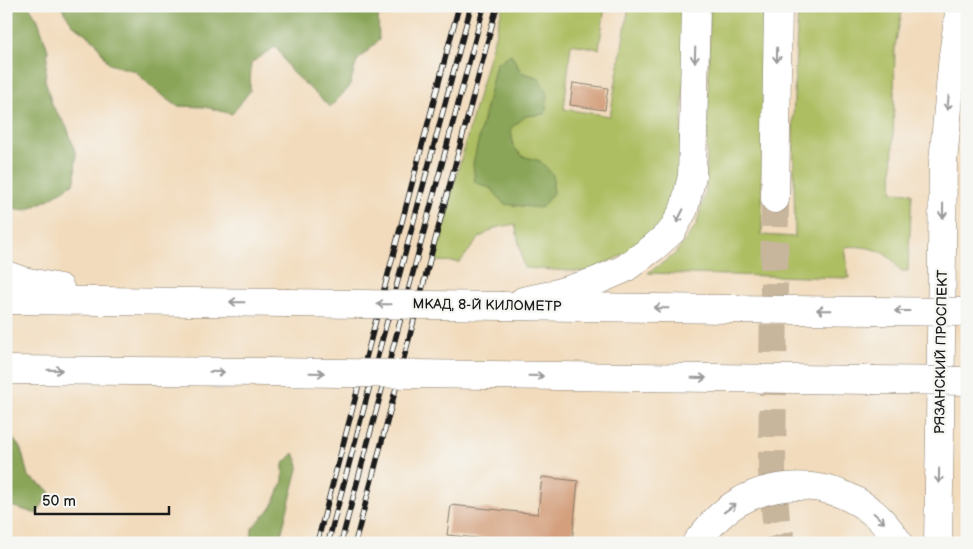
<svg xmlns="http://www.w3.org/2000/svg" width="973" height="549" viewBox="0 0 973 549" font-family="'Balsamiq Sans',sans-serif">
<style>
.green{fill:#adbe62;stroke:#646d3f}
.forest{fill:#8aa558;stroke:#53603a}
.building{fill:#d39f7b}
.lines{fill:none;stroke-linecap:round;stroke-linejoin:round}
.primary-tunnel{stroke:#c7b59c;stroke-width:28;stroke-dasharray:28 14;stroke-linecap:butt}
.primary-casing{stroke:#877c6c;stroke-width:29}
.trunk-casing{stroke:#877c6c;stroke-width:29}
.primary{stroke:#fff;stroke-width:28}
.trunk{stroke:#fff;stroke-width:28}
.rail-casing{stroke:#1c1c1c;stroke-width:5.5}
.rail{stroke:#f6f6f2;stroke-width:4;stroke-dasharray:11;stroke-linecap:butt}
.trunk-bridge-casing{stroke:#877c6c;stroke-width:29;stroke-linecap:butt}
.trunk-bridge{stroke:#fff;stroke-width:28}
.oneway{stroke:#999}
.labels{text-anchor:middle;dominant-baseline:central;stroke-width:5;stroke-linejoin:round;paint-order:stroke}
.street-label{font-size:14px;fill:#1c1c1c;stroke:#f6f6f2}
</style>
<rect width="100%" height="100%" fill="#f6f6f2"/>
<filter id="ink" filterUnits="userSpaceOnUse"><feTurbulence type="fractalNoise" baseFrequency=".02" numOctaves="2"/><feDisplacementMap in="SourceGraphic" scale="10" xChannelSelector="R" yChannelSelector="G"/><feConvolveMatrix kernelMatrix="1 2 1 2 8 2 1 2 1" color-interpolation-filters="sRGB"/></filter>
<filter id="wash" filterUnits="userSpaceOnUse"><feTurbulence type="fractalNoise" baseFrequency=".0096" numOctaves="4" result="noise"/><feDisplacementMap in="SourceGraphic" scale="20" xChannelSelector="R" yChannelSelector="G"/><feGaussianBlur stdDeviation="1.12" result="paint"/><feColorMatrix in="noise" values="0 0 0 0 0 0 0 0 0 0 0 0 0 0 0 0 0 1.4 0 .05"/><feComposite in="paint" operator="in"/></filter>
<g filter="url(#wash)">
<rect width="100%" height="100%" fill="#f2dbbc"/>
<path class="green" d="M 503,6 L 605,6 L 599,49 L 571,44 L 564,109 L 610,116 L 629,6 L 688,6 L 678,204 L 650,242 L 587,272 L 524,268 L 515,224 L 495,228 L 479,238 L 460,262 L 433,261 Z
M 710,6 L 764,6 L 762,235 L 795,237 L 793,121 L 798,6 L 903,6 L 895,46 L 892,192 L 912,193 L 908,271 L 900,271 C 897,267 894,261 890,258 C 879,248 859,245 845,247 L 849,278 L 648,273 L 674,255 L 696,226 L 706,189 Z"/>
<path class="forest" d="M 6,6 L 29,6 L 38,20 L 48,50 L 45,79 L 52,105 L 67,127 L 76,154 L 75,182 L 51,198 L 27,210 L 6,208 Z
M 61,6 L 362,6 L 378,13 L 379,40 L 357,61 L 349,88 L 330,107 L 290,70 L 276,46 L 251,63 L 250,91 L 232,114 L 205,107 L 177,106 L 155,90 L 135,71 L 109,64 L 95,41 L 72,24 Z
M 511,54 L 521,72 L 539,78 L 548,96 L 545,114 L 526,116 L 511,128 L 513,146 L 522,156 L 540,161 L 553,175 L 553,193 L 541,208 L 504,204 L 492,189 L 475,182 L 473,164 L 496,64 Z
M 6,429 L 21,449 L 28,476 L 50,491 L 37,514 L 11,506 L 6,518 Z
M 294,453 L 299,465 L 279,543 L 251,543 L 252,528 L 272,507 L 283,481 L 283,464 Z"/>
<g id="blocks">
<path class="building" d="M 573,83 L 608,88 L 605,110 L 570,105 Z
M 542,477 L 578,481 L 572,543 L 525,543 L 447,535 L 451,505 L 538,514 Z"/>
</g>
</g>
<g filter="url(#ink)">
<use href="#blocks" fill-opacity="0" stroke="#877c6c" stroke-width="1"/>
<g class="lines">
<path class="primary-tunnel" d="M 775,199 L 772,470 L 776,520 L 782,543"/>
<defs>
<path id="primary" d="M 775,199 L 778,6
M 523,301 L 551,295 L 594,282 L 624,269 L 654,247 L 672,231 L 684,209 L 692,176 L 696,6
M 696,543 C 708,528 720,513 737,503 C 779,478 833,481 871,511 C 883,520 891,531 899,543
M 938,543 L 940,427 L 943,162 L 953,55 L 960,6"/>
<path id="trunk" d="M 6,275 L 23,281 L 60,288
M 6,300 L 286,303
M 503,306 L 873,311
M 6,370 L 268,372
M 488,375 L 872,380"/>
</defs>
<use href="#primary" class="primary-casing"/>
<use href="#trunk" class="trunk-casing"/>
<use href="#primary" class="primary"/>
<use href="#trunk" class="trunk"/>
<defs>
<path id="rail" d="M 317,543 L 459,6
M 328,543 L 471,6
M 341,543 L 484,6
M 355,543 L 497,6"/>
</defs>
<use href="#rail" class="rail-casing"/>
<use href="#rail" class="rail"/>
<defs>
<path id="trunk-bridge" d="M 286,303 L 503,306
M 873,311 L 967,312
M 268,372 L 488,375
M 872,380 L 967,381"/>
</defs>
<use href="#trunk-bridge" class="trunk-bridge-casing"/>
<use href="#trunk-bridge" class="trunk-bridge"/>
</g>
<defs><path id="oneway-shaft" d="M-6 0H5M1.5-3L5.5 0L1.5 3" fill="none" stroke-width="1.6" stroke-linecap="round" stroke-linejoin="round" transform="scale(1.25)"/></defs>
<g class="oneway">
<use href="#oneway-shaft" transform="translate(695 55) rotate(92)"/>
<use href="#oneway-shaft" transform="translate(777 55) rotate(91)"/>
<use href="#oneway-shaft" transform="translate(948 103) rotate(95)"/>
<use href="#oneway-shaft" transform="translate(943 211) rotate(91)"/>
<use href="#oneway-shaft" transform="translate(680 216) rotate(117)"/>
<use href="#oneway-shaft" transform="translate(237 302) rotate(-179)"/>
<use href="#oneway-shaft" transform="translate(384 304) rotate(-179)"/>
<use href="#oneway-shaft" transform="translate(661 308) rotate(-179)"/>
<use href="#oneway-shaft" transform="translate(824 310) rotate(-179)"/>
<use href="#oneway-shaft" transform="translate(902 311) rotate(-180)"/>
<use href="#oneway-shaft" transform="translate(55 370) rotate(1)"/>
<use href="#oneway-shaft" transform="translate(217 372) rotate(1)"/>
<use href="#oneway-shaft" transform="translate(317 373) rotate(1)"/>
<use href="#oneway-shaft" transform="translate(536 376) rotate(1)"/>
<use href="#oneway-shaft" transform="translate(699 378) rotate(1)"/>
<use href="#oneway-shaft" transform="translate(939 476) rotate(91)"/>
<use href="#oneway-shaft" transform="translate(730 508) rotate(-36)"/>
<use href="#oneway-shaft" transform="translate(879 518) rotate(43)"/>
</g>
</g>
<g class="labels">
<g class="street-label">
<text transform="translate(487 305) rotate(1)">МКАД, 8-Й КИЛОМЕТР</text>
<text transform="translate(941 352) rotate(-89)">РЯЗАНСКИЙ ПРОСПЕКТ</text>
</g>
</g>
<rect width="973" height="549" fill="none" stroke="#f6f6f2" stroke-width="25"/>
<path d="M35 506v8h134v-8" fill="none" stroke="#1c1c1c" stroke-width="2.5"/>
<text x="42" y="506" font-size="15" fill="#1c1c1c" stroke="#f6f6f2" stroke-width="4" paint-order="stroke">50 m</text>
</svg>
